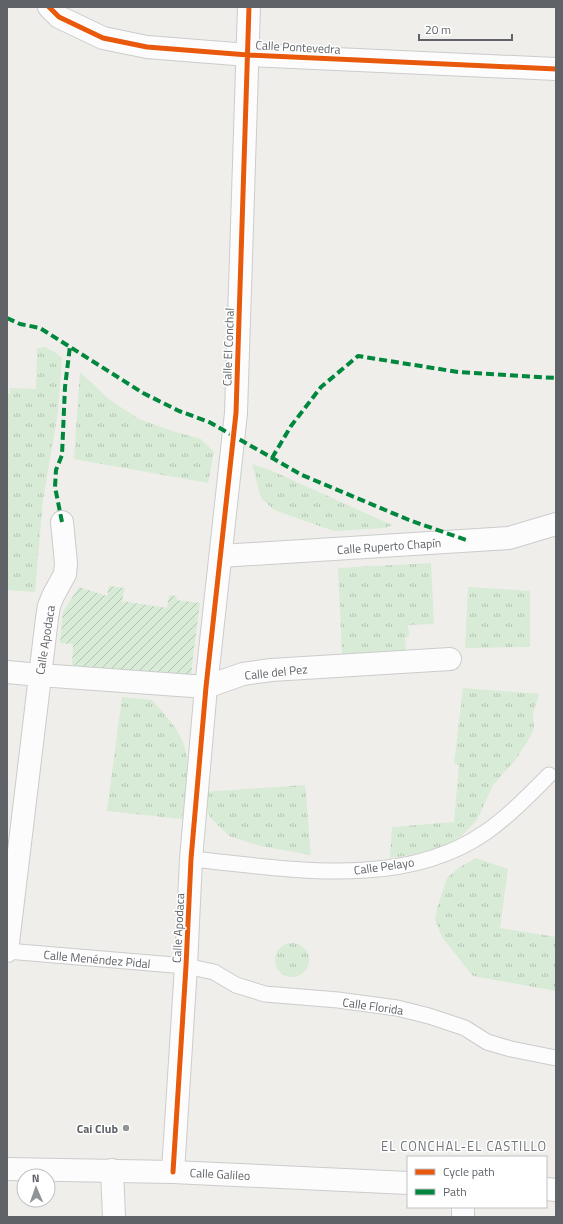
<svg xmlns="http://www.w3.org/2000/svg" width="563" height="1224" viewBox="0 0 563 1224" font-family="'Titillium Web',sans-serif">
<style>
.grass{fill:url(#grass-tufts)}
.garden{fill:url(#garden-furrows)}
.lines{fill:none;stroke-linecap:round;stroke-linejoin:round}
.service-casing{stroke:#cbcccc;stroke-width:17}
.minor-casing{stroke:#cbcccc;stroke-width:24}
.tertiary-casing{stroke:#cbcccc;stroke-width:24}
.service{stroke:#fdfcfc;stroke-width:15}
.minor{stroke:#fdfcfc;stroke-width:22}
.tertiary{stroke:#fdfcfc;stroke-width:22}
.quiet{stroke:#00873e;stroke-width:4;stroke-dasharray:8 4;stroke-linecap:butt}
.cycleway-casing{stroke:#fff;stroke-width:8}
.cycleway{stroke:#e8590c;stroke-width:5}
.poi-dot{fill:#919496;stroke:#fff;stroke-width:1.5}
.labels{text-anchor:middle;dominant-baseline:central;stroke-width:3;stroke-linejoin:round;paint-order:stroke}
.street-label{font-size:12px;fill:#5f6368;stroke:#fff}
.poi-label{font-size:12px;font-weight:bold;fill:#5f6368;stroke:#fff;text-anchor:end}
.neighbourhood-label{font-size:13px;letter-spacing:1px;fill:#70757a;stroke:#fff}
</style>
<defs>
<pattern id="grass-tufts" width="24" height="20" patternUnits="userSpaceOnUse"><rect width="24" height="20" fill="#d8ebd6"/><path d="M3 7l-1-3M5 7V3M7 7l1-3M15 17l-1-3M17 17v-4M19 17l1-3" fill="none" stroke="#b2c2b1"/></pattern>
<pattern id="garden-furrows" width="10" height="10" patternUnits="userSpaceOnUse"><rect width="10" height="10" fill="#d8ebd6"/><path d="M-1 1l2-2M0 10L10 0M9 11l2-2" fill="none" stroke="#b2c2b1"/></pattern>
</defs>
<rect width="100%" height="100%" fill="#efeeea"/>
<path class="grass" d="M 45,347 L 56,353 L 62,358 L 58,411 L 43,500 L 35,592 L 7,590 L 7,394 L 10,394 L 10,388 L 36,389 L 37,348 Z
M 80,372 L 110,400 L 139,419 L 172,431 L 201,439 L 214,452 L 208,483 L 74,459 Z
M 252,464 L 270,470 L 392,525 L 385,528 L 334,531 L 274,510 L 261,498 Z
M 431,563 L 434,624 L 408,625 L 409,637 L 405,638 L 406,651 L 342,654 L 338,568 Z
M 468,587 L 530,591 L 530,647 L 465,648 Z
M 463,688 L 539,694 L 533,713 L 534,728 L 530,737 L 517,758 L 493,785 L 477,820 L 461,836 L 444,847 L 431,852 L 390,858 L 392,827 L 454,822 L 459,765 L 454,764 Z
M 122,697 L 152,700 C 163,712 175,725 182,740 C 193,765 186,794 182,819 L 107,811 Z
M 305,785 L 311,855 L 260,846 L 229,836 L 210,817 L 204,800 L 203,792 Z
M 476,858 L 508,869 L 500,928 L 556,937 L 556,933 L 556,991 L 473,976 L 442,937 L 435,919 L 437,908 L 447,878 L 460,867 Z
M275 960a17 17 0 1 1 34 0a17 17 0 1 1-34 0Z"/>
<path class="garden" d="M 109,586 L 125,588 L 122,601 L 167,608 L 169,595 L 176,596 L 177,600 L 200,603 L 193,656 L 191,679 L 125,673 L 72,665 L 73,644 L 60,643 L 63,612 L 79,587 L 107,596 Z"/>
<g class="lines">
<defs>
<path id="service" d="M 191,859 C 286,868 402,891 486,832 C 509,816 529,795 549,775
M 7,951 L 186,966 L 214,972 L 236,985 L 265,994 L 338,1000 L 397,1008 L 429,1016 L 465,1028 L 487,1042 L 511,1049 L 556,1058"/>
<path id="minor" d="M 49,7 L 59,17 L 103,38 L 147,47 L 248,55 L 556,69
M 221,556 L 509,538 L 556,524
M 7,672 L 40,675 L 206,687 L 243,674 L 271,670 L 450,659
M 7,951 L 47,618 L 49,606 L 53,596 L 65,574 L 66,563 L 62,522
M 112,1170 L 114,1217
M 173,1172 L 186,966 L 191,859 L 206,687 L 236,413 L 249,7
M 463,1217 L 463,1207"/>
<path id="tertiary" d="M 7,1169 L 173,1172 L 408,1183
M 546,1189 L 556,1190"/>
</defs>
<use href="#service" class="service-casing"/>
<use href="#minor" class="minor-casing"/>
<use href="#tertiary" class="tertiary-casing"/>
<use href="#service" class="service"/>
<use href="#minor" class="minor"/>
<use href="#tertiary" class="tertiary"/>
<path class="quiet" d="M 7,318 L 20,324 L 40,328 L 143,393 L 179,411 L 209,422 L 302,475 L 409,520 L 469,541
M 272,458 L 291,426 L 321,387 L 358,356 L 458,372 L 556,378
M 62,522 L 55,487 L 56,470 L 62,455 L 65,387 L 70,346"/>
<defs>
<path id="cycleway" d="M 49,7 L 59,17 L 103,38 L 147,47 L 248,55 L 556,69
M 173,1172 L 186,966 L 191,859 L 206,687 L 236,413 L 249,7"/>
</defs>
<use href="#cycleway" class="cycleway-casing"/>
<use href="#cycleway" class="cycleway"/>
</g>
<circle class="poi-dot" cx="126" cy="1128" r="4"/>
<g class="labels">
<g class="street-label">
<text transform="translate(298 47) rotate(3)">Calle Pontevedra</text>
<text transform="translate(228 347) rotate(-88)">Calle El Conchal</text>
<text transform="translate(389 546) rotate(-4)">Calle Ruperto Chapín</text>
<text transform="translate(45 640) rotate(-81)">Calle Apodaca</text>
<text transform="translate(276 672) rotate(-6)">Calle del Pez</text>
<text transform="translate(384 866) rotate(-8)">Calle Pelayo</text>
<text transform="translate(178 928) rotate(-87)">Calle Apodaca</text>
<text transform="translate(97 959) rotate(5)">Calle Menéndez Pidal</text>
<text transform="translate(373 1006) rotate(8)">Calle Florida</text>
<text transform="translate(220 1174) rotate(3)">Calle Galileo</text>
</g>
<g class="poi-label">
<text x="118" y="1128">Cai Club</text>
</g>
<g class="neighbourhood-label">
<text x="464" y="1146">EL CONCHAL-EL CASTILLO</text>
</g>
</g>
<rect width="563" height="1224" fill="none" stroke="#5f6368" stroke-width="16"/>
<rect x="407" y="1156" width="140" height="52" fill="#ffffff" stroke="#bfc1c3"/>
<rect x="415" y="1169" width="20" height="6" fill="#e8590c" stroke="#bfc1c3"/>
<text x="443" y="1176" font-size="12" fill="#5f6368">Cycle path</text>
<rect x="415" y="1189" width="20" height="6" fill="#00873e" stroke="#bfc1c3"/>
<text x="443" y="1196" font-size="12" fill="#5f6368">Path</text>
<g transform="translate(36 1188) rotate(358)"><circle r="19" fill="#ffffff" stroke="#bfc1c3"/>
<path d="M0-3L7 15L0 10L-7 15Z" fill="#919496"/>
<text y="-6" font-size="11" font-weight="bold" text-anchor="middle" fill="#5f6368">N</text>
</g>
<path d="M419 34v6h93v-6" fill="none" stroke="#5f6368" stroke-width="2"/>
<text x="425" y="34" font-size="12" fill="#5f6368" stroke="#ffffff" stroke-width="3" paint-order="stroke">20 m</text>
</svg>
